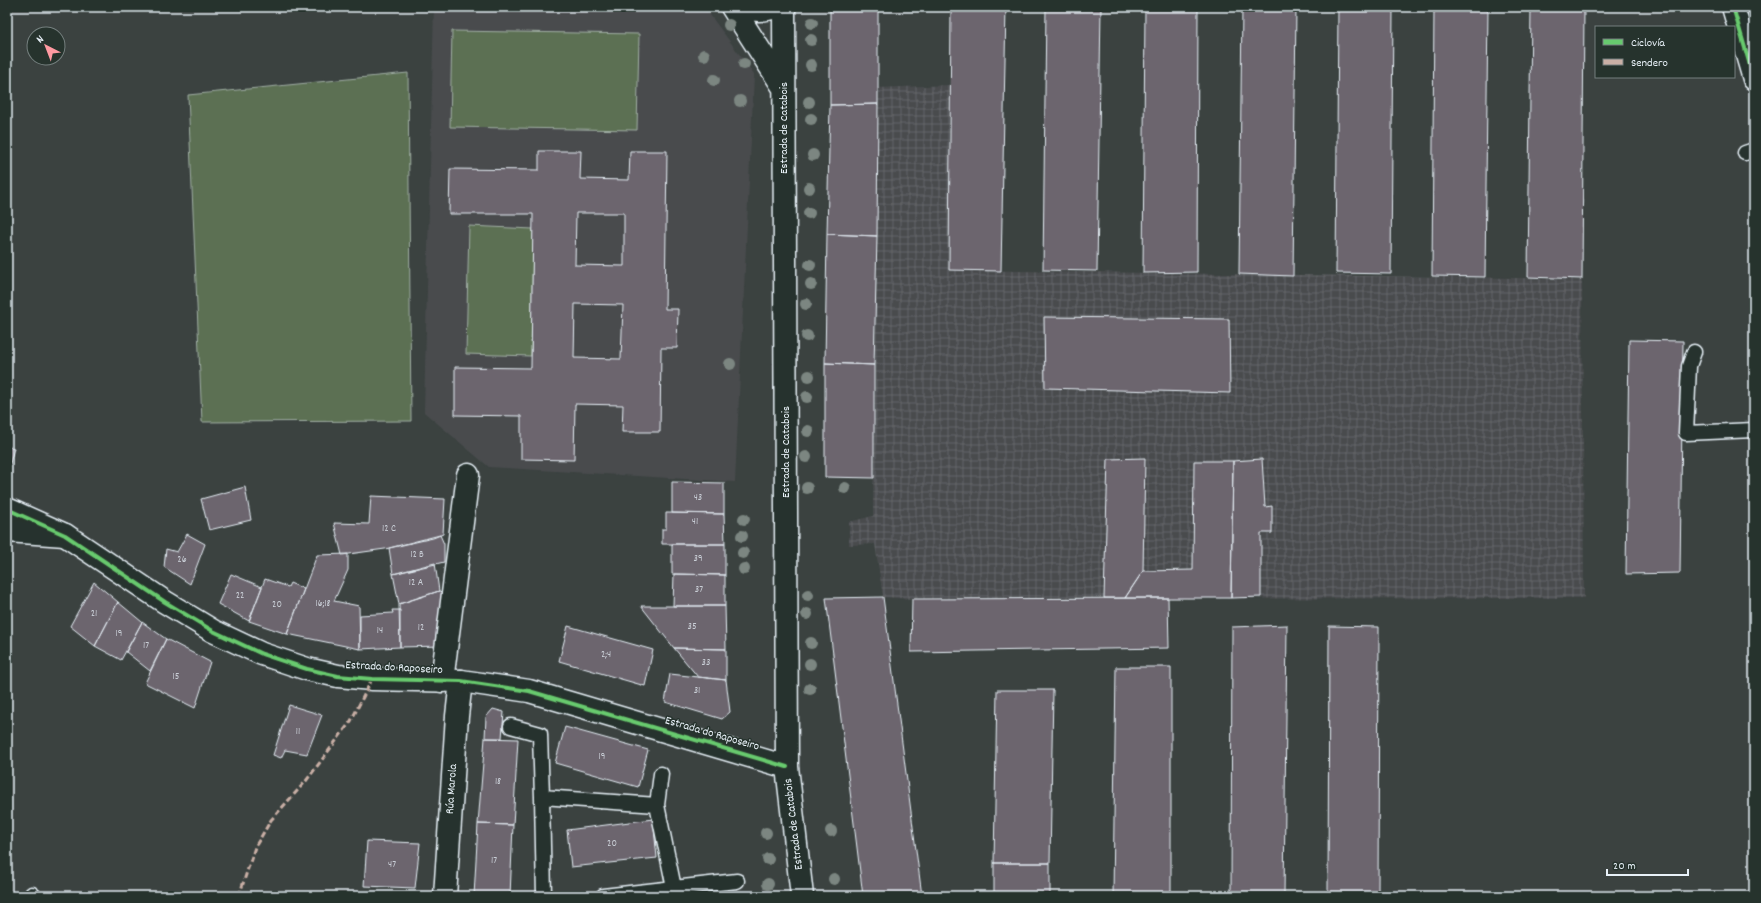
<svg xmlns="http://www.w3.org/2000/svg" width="1761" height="903" viewBox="0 0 1761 903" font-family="Dekko,sans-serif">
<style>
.built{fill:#4a4c4e}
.industrial{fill:url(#industrial-grid)}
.green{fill:#5c7053;stroke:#a2b0a6}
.building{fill:#6c656e;stroke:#e8f1f8;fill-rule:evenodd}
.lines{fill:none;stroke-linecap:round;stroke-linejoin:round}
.lane-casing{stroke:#e8f1f8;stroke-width:17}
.street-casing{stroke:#e8f1f8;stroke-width:25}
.secondary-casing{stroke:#e8f1f8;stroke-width:25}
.highway-casing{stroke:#e8f1f8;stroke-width:25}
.lane{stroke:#26332d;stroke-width:14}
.street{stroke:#26332d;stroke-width:22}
.secondary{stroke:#26332d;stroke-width:22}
.highway{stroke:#26332d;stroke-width:22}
.quiet{stroke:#cab0a6;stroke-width:3;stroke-dasharray:6 3;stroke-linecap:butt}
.cycleway-casing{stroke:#26332d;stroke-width:6}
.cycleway{stroke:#67ca6e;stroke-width:4}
.tree{fill:#7b8681}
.labels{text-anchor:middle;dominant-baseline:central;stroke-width:3;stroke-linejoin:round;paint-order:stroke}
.number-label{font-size:10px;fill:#c9ced6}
.street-label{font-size:12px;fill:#e8f1f8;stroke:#26332d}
</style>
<defs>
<pattern id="industrial-grid" width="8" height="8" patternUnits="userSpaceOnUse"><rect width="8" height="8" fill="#4a4c4e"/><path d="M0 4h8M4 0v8" fill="none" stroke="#646668"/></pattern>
</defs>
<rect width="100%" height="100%" fill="#3b4240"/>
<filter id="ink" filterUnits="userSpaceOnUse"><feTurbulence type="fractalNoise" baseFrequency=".025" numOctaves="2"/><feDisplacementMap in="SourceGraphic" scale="8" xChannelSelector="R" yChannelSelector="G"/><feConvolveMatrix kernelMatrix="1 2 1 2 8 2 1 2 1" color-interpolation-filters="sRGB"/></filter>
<g filter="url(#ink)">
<path class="built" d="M 434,7 L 704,7 L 754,74 L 735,482 L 489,467 L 424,412 Z"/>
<path class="industrial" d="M 950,85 L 949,270 L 1582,279 L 1584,598 L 912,599 L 883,597 L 875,544 L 849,545 L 849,522 L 873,516 L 878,88 Z"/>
<path class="green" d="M 452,31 L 639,34 L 637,130 L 450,127 Z
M 408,73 L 411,421 L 202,422 L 188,95 Z
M 469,226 L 533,229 L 531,356 L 466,354 Z"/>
<path class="building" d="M 830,7 L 878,7 L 878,104 L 830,105 Z
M 951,7 L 1006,7 L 1001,271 L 949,270 Z
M 1046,7 L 1101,7 L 1097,271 L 1043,270 Z
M 1145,7 L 1198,7 L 1197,272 L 1143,273 Z
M 1242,7 L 1296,7 L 1293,276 L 1239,274 Z
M 1338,7 L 1393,7 L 1391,274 L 1336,273 Z
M 1434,7 L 1488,7 L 1485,277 L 1432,276 Z
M 1531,7 L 1584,7 L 1582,279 L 1528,277 Z
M 878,104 L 877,236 L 827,234 L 830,105 Z
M 539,151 L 581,151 L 580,179 L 629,180 L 630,151 L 667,151 L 665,309 L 678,309 L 677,348 L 661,348 L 660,432 L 622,432 L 623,405 L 575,404 L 574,460 L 521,459 L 521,416 L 455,415 L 455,367 L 531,368 L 533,214 L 449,214 L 450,169 L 539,170 ZM 576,213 L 624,213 L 624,266 L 575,265 ZM 575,304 L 623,305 L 621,359 L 574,358 Z
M 827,234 L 877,236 L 874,365 L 825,363 Z
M 1044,317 L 1229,319 L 1230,393 L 1045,388 Z
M 1629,340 L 1683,341 L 1680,573 L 1626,574 Z
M 825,363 L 874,365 L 874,478 L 825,477 Z
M 7,446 L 14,448 L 7,475 Z
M 1145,458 L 1143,571 L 1125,598 L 1104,598 L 1108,459 Z
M 1262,459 L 1265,507 L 1272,506 L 1272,533 L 1261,533 L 1261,597 L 1231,598 L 1233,461 Z
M 1194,461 L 1233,461 L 1231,598 L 1125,598 L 1143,571 L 1193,570 Z
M 672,482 L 724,483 L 724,514 L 672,513 Z
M 245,487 L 251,520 L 209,530 L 201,499 Z
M 371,496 L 445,499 L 443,534 L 433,538 L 385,549 L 342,555 L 334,523 L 369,524 Z
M 666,513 L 724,514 L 725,544 L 662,544 L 662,529 L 666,529 Z
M 187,534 L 205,544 L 190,584 L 164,567 L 166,549 L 177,552 Z
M 440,535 L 444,544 L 444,562 L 393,574 L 389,548 Z
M 672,544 L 725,544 L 725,575 L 672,574 Z
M 348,554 L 348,570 L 334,601 L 359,606 L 360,649 L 287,634 L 317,555 Z
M 435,563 L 439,591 L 399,604 L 393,574 Z
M 231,574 L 262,587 L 249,621 L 218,604 Z
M 674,574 L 725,575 L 725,606 L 673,606 Z
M 265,579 L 288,587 L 290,583 L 304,589 L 287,634 L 249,621 Z
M 94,582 L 118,602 L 95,646 L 70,626 Z
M 439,591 L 442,592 L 442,646 L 400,647 L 399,604 Z
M 883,597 L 922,896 L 863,896 L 826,598 Z
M 1168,598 L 1169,648 L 911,652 L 912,599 Z
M 118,602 L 142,622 L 121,660 L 95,646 Z
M 641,606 L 725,606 L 726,649 L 674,648 Z
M 392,610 L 400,610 L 400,647 L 360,649 L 360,615 L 393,613 Z
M 142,622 L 166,639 L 150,671 L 126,652 Z
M 1287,625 L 1284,896 L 1231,896 L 1232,627 Z
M 568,626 L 653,650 L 645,686 L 559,661 Z
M 1329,626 L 1379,627 L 1378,896 L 1328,896 Z
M 166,639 L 210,662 L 195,708 L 145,683 Z
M 674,648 L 726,649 L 726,680 L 698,677 Z
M 1116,667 L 1171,667 L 1171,896 L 1113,896 Z
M 670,674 L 726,680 L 730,712 L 722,719 L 665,702 Z
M 997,690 L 1053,690 L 1050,863 L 994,863 Z
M 289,705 L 322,715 L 307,754 L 285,750 L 281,758 L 273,755 Z
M 493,709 L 504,712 L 502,738 L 485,738 L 486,717 Z
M 565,727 L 648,750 L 638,787 L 555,763 Z
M 485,738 L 518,739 L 513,825 L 478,824 Z
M 653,819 L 657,858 L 571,867 L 567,830 Z
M 478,824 L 513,825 L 510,896 L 474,896 Z
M 367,841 L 420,843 L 415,888 L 364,886 Z
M 994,863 L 1050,863 L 1050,896 L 994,896 Z"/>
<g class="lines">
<defs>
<path id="lane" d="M 1745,153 L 1754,150
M 1694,352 L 1689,366 L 1686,433 L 1754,430
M 511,726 L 540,734 L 542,797
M 674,888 L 737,881
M 32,894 L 34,896
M 544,896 L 542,797 L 657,805 L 661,774
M 603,896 L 674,888 L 657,805"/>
<path id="street" d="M 1733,7 L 1754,79
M 442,681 L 468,475
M 445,896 L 457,716 L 461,681"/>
<path id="secondary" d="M 732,7 L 784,88
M 740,7 C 753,11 764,11 776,7
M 784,7 L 787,767 L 802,896
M 7,509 L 65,535 L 165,602 L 213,631 L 262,654 L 307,669 L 338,676 L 372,679 L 461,681 L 529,691 L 787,767"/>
<path id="highway" d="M 7,531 L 65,535"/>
</defs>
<use href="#lane" class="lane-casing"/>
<use href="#street" class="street-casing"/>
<use href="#secondary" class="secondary-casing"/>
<use href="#highway" class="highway-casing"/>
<use href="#lane" class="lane"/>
<use href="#street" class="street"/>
<use href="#secondary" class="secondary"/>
<use href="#highway" class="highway"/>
<path class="quiet" d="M 239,896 L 255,847 L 271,820 L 306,781 L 351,721 L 372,679"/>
<defs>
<path id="cycleway" d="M 1733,7 L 1754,79
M 7,509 L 65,535 L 165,602 L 213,631 L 262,654 L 307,669 L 338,676 L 372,679 L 461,681 L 529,691 L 787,767"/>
</defs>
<use href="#cycleway" class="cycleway-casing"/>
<use href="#cycleway" class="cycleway"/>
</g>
<g class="tree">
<circle cx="812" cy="23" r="6"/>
<circle cx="729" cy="25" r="6"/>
<circle cx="811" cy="40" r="6"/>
<circle cx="704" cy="55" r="6"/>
<circle cx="744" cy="64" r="6"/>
<circle cx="811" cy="65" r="6"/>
<circle cx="714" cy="80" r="6"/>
<circle cx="740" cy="101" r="6"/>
<circle cx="809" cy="102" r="6"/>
<circle cx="811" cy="119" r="6"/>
<circle cx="813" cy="155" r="6"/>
<circle cx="809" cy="188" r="6"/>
<circle cx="809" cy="213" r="6"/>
<circle cx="810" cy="265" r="6"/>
<circle cx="811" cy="284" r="6"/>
<circle cx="806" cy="304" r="6"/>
<circle cx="807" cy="336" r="6"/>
<circle cx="730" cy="364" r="6"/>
<circle cx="809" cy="376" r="6"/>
<circle cx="807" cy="397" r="6"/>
<circle cx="808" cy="431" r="6"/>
<circle cx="806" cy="457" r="6"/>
<circle cx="807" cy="488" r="6"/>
<circle cx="845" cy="488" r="6"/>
<circle cx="744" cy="519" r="6"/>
<circle cx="742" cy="536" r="6"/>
<circle cx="743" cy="553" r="6"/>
<circle cx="744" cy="569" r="6"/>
<circle cx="808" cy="595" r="6"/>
<circle cx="807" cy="614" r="6"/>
<circle cx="811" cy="643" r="6"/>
<circle cx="810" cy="664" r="6"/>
<circle cx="810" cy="689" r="6"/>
<circle cx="831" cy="831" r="6"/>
<circle cx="766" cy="833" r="6"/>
<circle cx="768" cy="859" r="6"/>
<circle cx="834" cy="879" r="6"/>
<circle cx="768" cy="884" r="6"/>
</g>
</g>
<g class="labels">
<g class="number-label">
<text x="698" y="498">43</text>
<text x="695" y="522">41</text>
<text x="389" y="529">12 C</text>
<text x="417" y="555">12 B</text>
<text x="698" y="559">39</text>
<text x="182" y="560">26</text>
<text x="416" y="583">12 A</text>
<text x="699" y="590">37</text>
<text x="240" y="596">22</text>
<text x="323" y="604">16;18</text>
<text x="277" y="605">20</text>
<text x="94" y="614">21</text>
<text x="692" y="627">35</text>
<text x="421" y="628">12</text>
<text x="380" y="631">14</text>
<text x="119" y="634">19</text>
<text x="146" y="646">17</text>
<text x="606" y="655">2;4</text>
<text x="706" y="663">33</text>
<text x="176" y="677">15</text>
<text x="697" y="691">31</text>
<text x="298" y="732">11</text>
<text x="602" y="757">19</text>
<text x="498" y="782">18</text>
<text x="612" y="844">20</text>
<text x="494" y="861">17</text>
<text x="392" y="865">47</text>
</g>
<g class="street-label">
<text transform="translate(784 128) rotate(-90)">Estrada de Catabois</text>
<text transform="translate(786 452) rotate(-90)">Estrada de Catabois</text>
<text transform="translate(394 668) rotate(3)">Estrada do Raposeiro</text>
<text transform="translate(712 734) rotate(16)">Estrada do Raposeiro</text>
<text transform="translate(452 789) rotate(-86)">Rúa Marola</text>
<text transform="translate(794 824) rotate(-97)">Estrada de Catabois</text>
</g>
</g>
<rect width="1761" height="903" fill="none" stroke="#26332d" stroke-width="24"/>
<rect x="12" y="12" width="1737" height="879" fill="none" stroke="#e8f1f8" stroke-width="1.5" filter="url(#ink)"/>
<rect x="1595" y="26" width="140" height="52" fill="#26332d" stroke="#747f7e"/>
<rect x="1603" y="39" width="20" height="6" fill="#67ca6e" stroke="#747f7e"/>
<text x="1631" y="46" font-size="12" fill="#e8f1f8">Ciclovía</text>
<rect x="1603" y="59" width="20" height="6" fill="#cab0a6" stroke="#747f7e"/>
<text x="1631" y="66" font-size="12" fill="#e8f1f8">Sendero</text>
<g transform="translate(46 46) rotate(318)"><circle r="19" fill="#26332d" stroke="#747f7e"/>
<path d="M0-3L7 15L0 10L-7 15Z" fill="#ff9aa2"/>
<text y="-6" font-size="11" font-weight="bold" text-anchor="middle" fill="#e8f1f8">N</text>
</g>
<path d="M1607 869v6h81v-6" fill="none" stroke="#e8f1f8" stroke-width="2"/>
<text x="1613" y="869" font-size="12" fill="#e8f1f8" stroke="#26332d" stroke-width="3" paint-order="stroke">20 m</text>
</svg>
